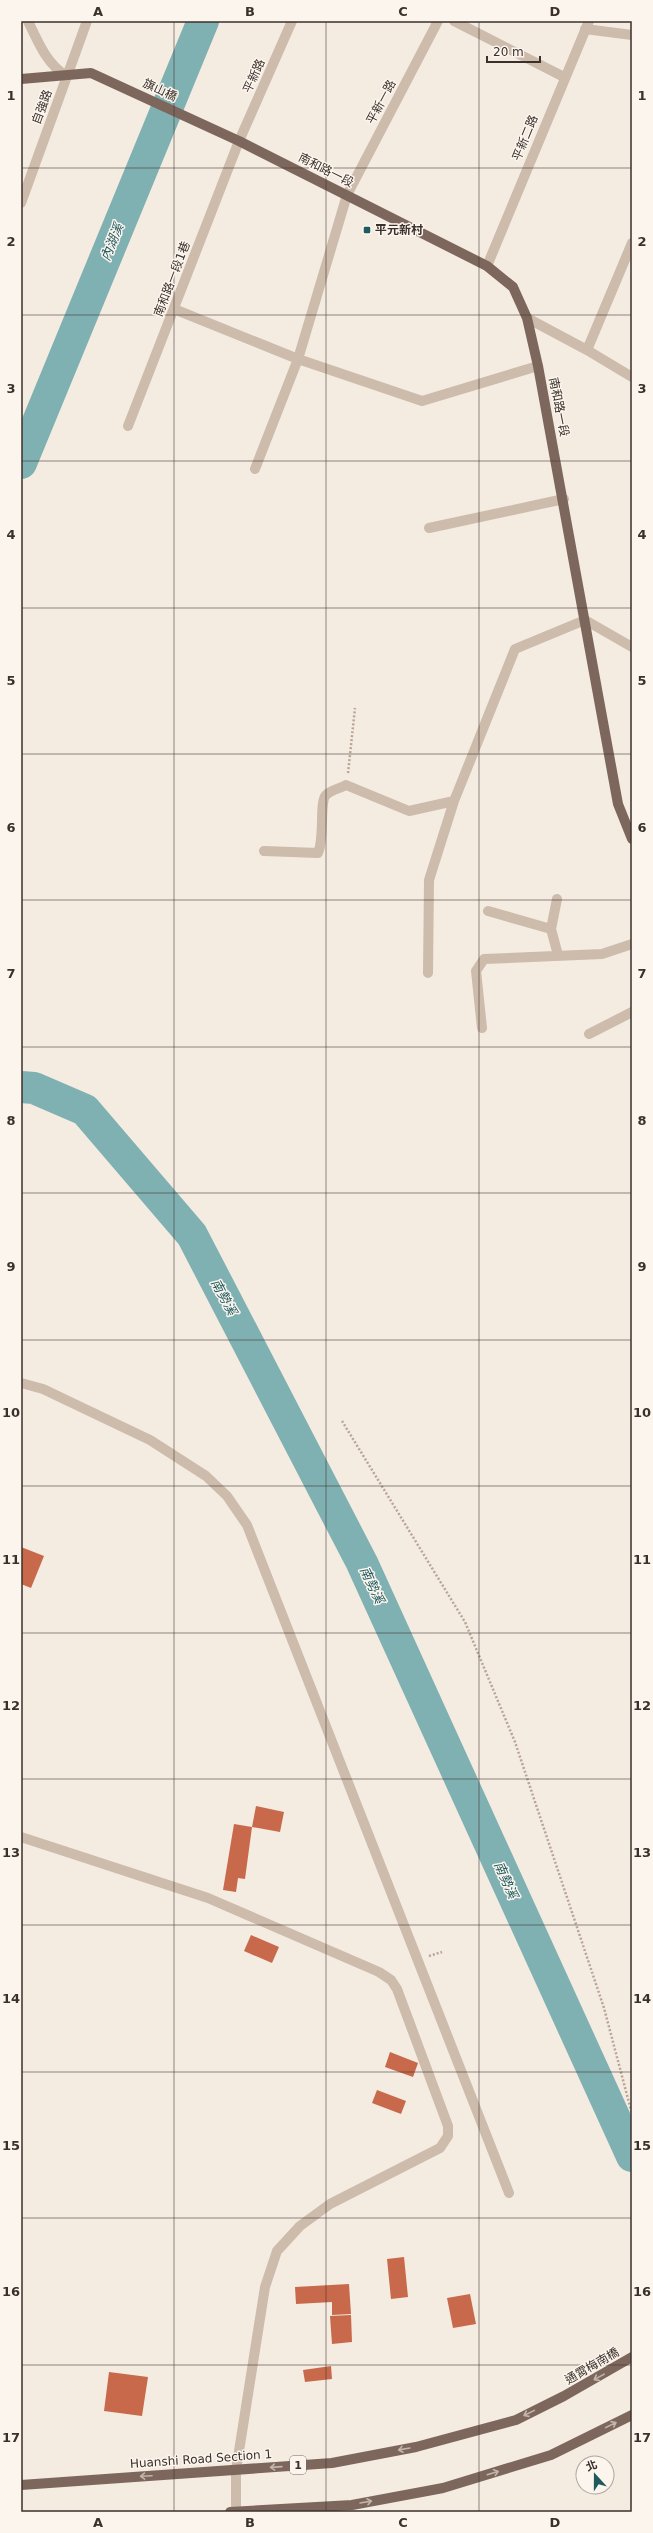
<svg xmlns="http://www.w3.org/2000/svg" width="653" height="2533" viewBox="0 0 653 2533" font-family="'DejaVu Sans','Noto Sans TC',sans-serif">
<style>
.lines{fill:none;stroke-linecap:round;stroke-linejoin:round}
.river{stroke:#7fb0b2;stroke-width:32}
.building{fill:#c8694b}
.path{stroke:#b9a596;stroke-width:2.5;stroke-dasharray:2 2;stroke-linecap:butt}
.minor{stroke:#cdbbac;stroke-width:10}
.major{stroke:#7d675c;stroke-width:10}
.oneway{stroke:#c2b5ac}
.grid{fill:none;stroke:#3b302b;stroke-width:1;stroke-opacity:0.55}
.poi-dot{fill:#1f5a5e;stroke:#fbf5ee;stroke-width:1.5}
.labels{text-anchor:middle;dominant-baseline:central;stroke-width:3;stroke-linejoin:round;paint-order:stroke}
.shield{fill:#fbf5ee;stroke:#756b66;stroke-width:1}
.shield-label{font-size:11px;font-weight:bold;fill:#3b302b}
.street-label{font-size:12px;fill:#3b302b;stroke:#fbf5ee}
.poi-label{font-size:12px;font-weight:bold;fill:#3b302b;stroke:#fbf5ee;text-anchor:start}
.water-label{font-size:13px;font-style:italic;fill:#1f5a5e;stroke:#fbf5ee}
.neatline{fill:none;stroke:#3b302b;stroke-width:1.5}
.grid-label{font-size:13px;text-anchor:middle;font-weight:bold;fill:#3b302b}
</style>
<rect width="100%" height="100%" fill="#f4ebe1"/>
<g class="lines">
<path class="river" d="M 21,463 L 203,21
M 21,1087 L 34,1088 L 85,1110 L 192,1235 L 362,1563 L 632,2156"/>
</g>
<path class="building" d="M 21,1547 L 44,1556 L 31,1588 L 21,1584 Z
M 256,1806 L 284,1812 L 280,1832 L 252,1827 Z
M 234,1824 L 252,1827 L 245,1879 L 238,1878 L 236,1892 L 223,1890 Z
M 251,1935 L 279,1947 L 272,1963 L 244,1951 Z
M 390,2052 L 418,2063 L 413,2077 L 385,2067 Z
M 377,2090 L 406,2101 L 401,2114 L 372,2103 Z
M 404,2257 L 408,2297 L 391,2299 L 387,2259 Z
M 349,2284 L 351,2314 L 332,2315 L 332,2302 L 296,2304 L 295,2287 Z
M 470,2294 L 476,2324 L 453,2328 L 447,2298 Z
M 351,2315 L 352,2342 L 332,2344 L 330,2316 Z
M 331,2366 L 332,2379 L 305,2382 L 303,2370 Z
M 109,2372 L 148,2377 L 142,2416 L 104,2411 Z"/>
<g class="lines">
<path class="path" d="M 348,773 L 355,708
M 342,1421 L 465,1622 L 515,1742 L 604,2008 L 632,2114
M 429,1956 L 442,1952"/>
<path class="minor" d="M 28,21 C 37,40 47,65 67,76
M 454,21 L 564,77
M 585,29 L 632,35
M 21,203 L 87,21
M 487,266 L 589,21
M 174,309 L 298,359 L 422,401 L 538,366
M 527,318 L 587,350 L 632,377
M 587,350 L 632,243
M 128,426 L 239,141 L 292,21
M 255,469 L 298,359 L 347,195 L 438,21
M 429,528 L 564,499
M 264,851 L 318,853 C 325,838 319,802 326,795 C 331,790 341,788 346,785 L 409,811 L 454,801
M 488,911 L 551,929 L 558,955
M 551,929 L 557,899
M 428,973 L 429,880 L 454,801 L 515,649 L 585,620 L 632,647
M 482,1028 L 476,971 L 484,959 L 602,954 L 632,944
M 589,1034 L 632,1012
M 21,1383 L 43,1389 L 150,1440 L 206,1476 L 227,1496 L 247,1525 L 509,2193
M 21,1837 L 208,1898 L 379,1972 L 391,1980 L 397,1989 L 448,2126 L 448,2136 L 440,2148 L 330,2204 L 300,2226 L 277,2251 L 265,2287 L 236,2470 L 236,2512"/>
<path class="major" d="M 21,79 L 91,73 L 239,141 L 487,266 L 513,287 L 527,318 L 538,366 L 618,804 L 632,839
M 21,2485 L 332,2463 L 416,2447 L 516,2420 L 564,2396 L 632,2357
M 230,2512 L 352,2505 L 443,2488 L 551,2455 L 632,2415"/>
</g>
<defs><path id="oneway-shaft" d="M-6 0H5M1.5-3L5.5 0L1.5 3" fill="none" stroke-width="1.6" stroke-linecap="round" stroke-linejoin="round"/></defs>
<g class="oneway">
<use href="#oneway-shaft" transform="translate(599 2377) rotate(151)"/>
<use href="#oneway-shaft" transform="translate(529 2413) rotate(154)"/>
<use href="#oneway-shaft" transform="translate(611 2425) rotate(-26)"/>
<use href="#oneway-shaft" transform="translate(404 2449) rotate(170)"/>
<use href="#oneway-shaft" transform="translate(276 2467) rotate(176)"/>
<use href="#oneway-shaft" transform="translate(493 2473) rotate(-17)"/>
<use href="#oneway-shaft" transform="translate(146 2476) rotate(177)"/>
<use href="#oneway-shaft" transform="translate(366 2502) rotate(-10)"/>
</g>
<path class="grid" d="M 174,21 L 174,2512M 326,21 L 326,2512M 479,21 L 479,2512M 21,168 L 632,168M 21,315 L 632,315M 21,461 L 632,461M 21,608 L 632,608M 21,754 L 632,754M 21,900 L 632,900M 21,1047 L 632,1047M 21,1193 L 632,1193M 21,1340 L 632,1340M 21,1486 L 632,1486M 21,1633 L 632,1633M 21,1779 L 632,1779M 21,1925 L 632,1925M 21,2072 L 632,2072M 21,2218 L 632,2218M 21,2365 L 632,2365"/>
<rect class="poi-dot" x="363" y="226" width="8" height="8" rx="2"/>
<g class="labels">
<rect class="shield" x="290" y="2456" width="16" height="18" rx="3"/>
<g class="shield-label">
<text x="298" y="2465">1</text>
</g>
<g class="street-label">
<text transform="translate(254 76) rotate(-66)">平新路</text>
<text transform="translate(160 90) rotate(25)">旗山橋</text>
<text transform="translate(381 102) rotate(-62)">平新一路</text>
<text transform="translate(42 107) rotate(-70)">自強路</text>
<text transform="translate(525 138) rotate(-68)">平新二路</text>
<text transform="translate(326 170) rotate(27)">南和路一段</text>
<text transform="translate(172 279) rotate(-69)">南和路一段1巷</text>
<text transform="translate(559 407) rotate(79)">南和路一段</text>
<text transform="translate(592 2366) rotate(-30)">通霄梅南橋</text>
<text transform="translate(201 2459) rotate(-4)">Huanshi Road Section 1</text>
</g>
<g class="poi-label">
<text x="375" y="230">平元新村</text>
</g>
<g class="water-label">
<text transform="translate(112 242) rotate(-68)">內湖溪</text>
<text transform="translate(224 1297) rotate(62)">南勢溪</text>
<text transform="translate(372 1585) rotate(65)">南勢溪</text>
<text transform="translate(506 1880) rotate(66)">南勢溪</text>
</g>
</g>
<rect width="653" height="2533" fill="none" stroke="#fbf5ee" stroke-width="44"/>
<g transform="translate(595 2475) rotate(339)"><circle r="19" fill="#fbf5ee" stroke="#aea6a0"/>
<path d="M0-3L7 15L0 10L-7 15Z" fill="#1f5a5e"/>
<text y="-6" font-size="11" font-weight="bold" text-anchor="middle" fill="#3b302b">北</text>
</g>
<path d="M487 56v6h53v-6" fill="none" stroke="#3b302b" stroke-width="2"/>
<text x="493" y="56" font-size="12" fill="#3b302b" stroke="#fbf5ee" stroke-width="3" paint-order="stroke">20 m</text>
<rect x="22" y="22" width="609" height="2489" class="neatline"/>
<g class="grid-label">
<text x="98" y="16">A</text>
<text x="250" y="16">B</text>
<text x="403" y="16">C</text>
<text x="555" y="16">D</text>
<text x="11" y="100">1</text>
<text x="642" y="100">1</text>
<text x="11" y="246">2</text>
<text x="642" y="246">2</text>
<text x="11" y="393">3</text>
<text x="642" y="393">3</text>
<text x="11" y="539">4</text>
<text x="642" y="539">4</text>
<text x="11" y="685">5</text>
<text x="642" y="685">5</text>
<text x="11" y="832">6</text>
<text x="642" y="832">6</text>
<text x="11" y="978">7</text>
<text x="642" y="978">7</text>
<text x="11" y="1125">8</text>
<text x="642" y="1125">8</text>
<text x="11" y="1271">9</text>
<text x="642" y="1271">9</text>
<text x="11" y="1417">10</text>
<text x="642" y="1417">10</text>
<text x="11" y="1564">11</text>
<text x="642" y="1564">11</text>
<text x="11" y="1710">12</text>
<text x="642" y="1710">12</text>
<text x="11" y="1857">13</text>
<text x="642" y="1857">13</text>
<text x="11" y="2003">14</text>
<text x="642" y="2003">14</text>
<text x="11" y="2150">15</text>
<text x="642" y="2150">15</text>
<text x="11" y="2296">16</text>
<text x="642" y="2296">16</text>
<text x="11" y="2442">17</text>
<text x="642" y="2442">17</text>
<text x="98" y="2527">A</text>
<text x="250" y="2527">B</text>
<text x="403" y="2527">C</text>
<text x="555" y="2527">D</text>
</g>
</svg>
